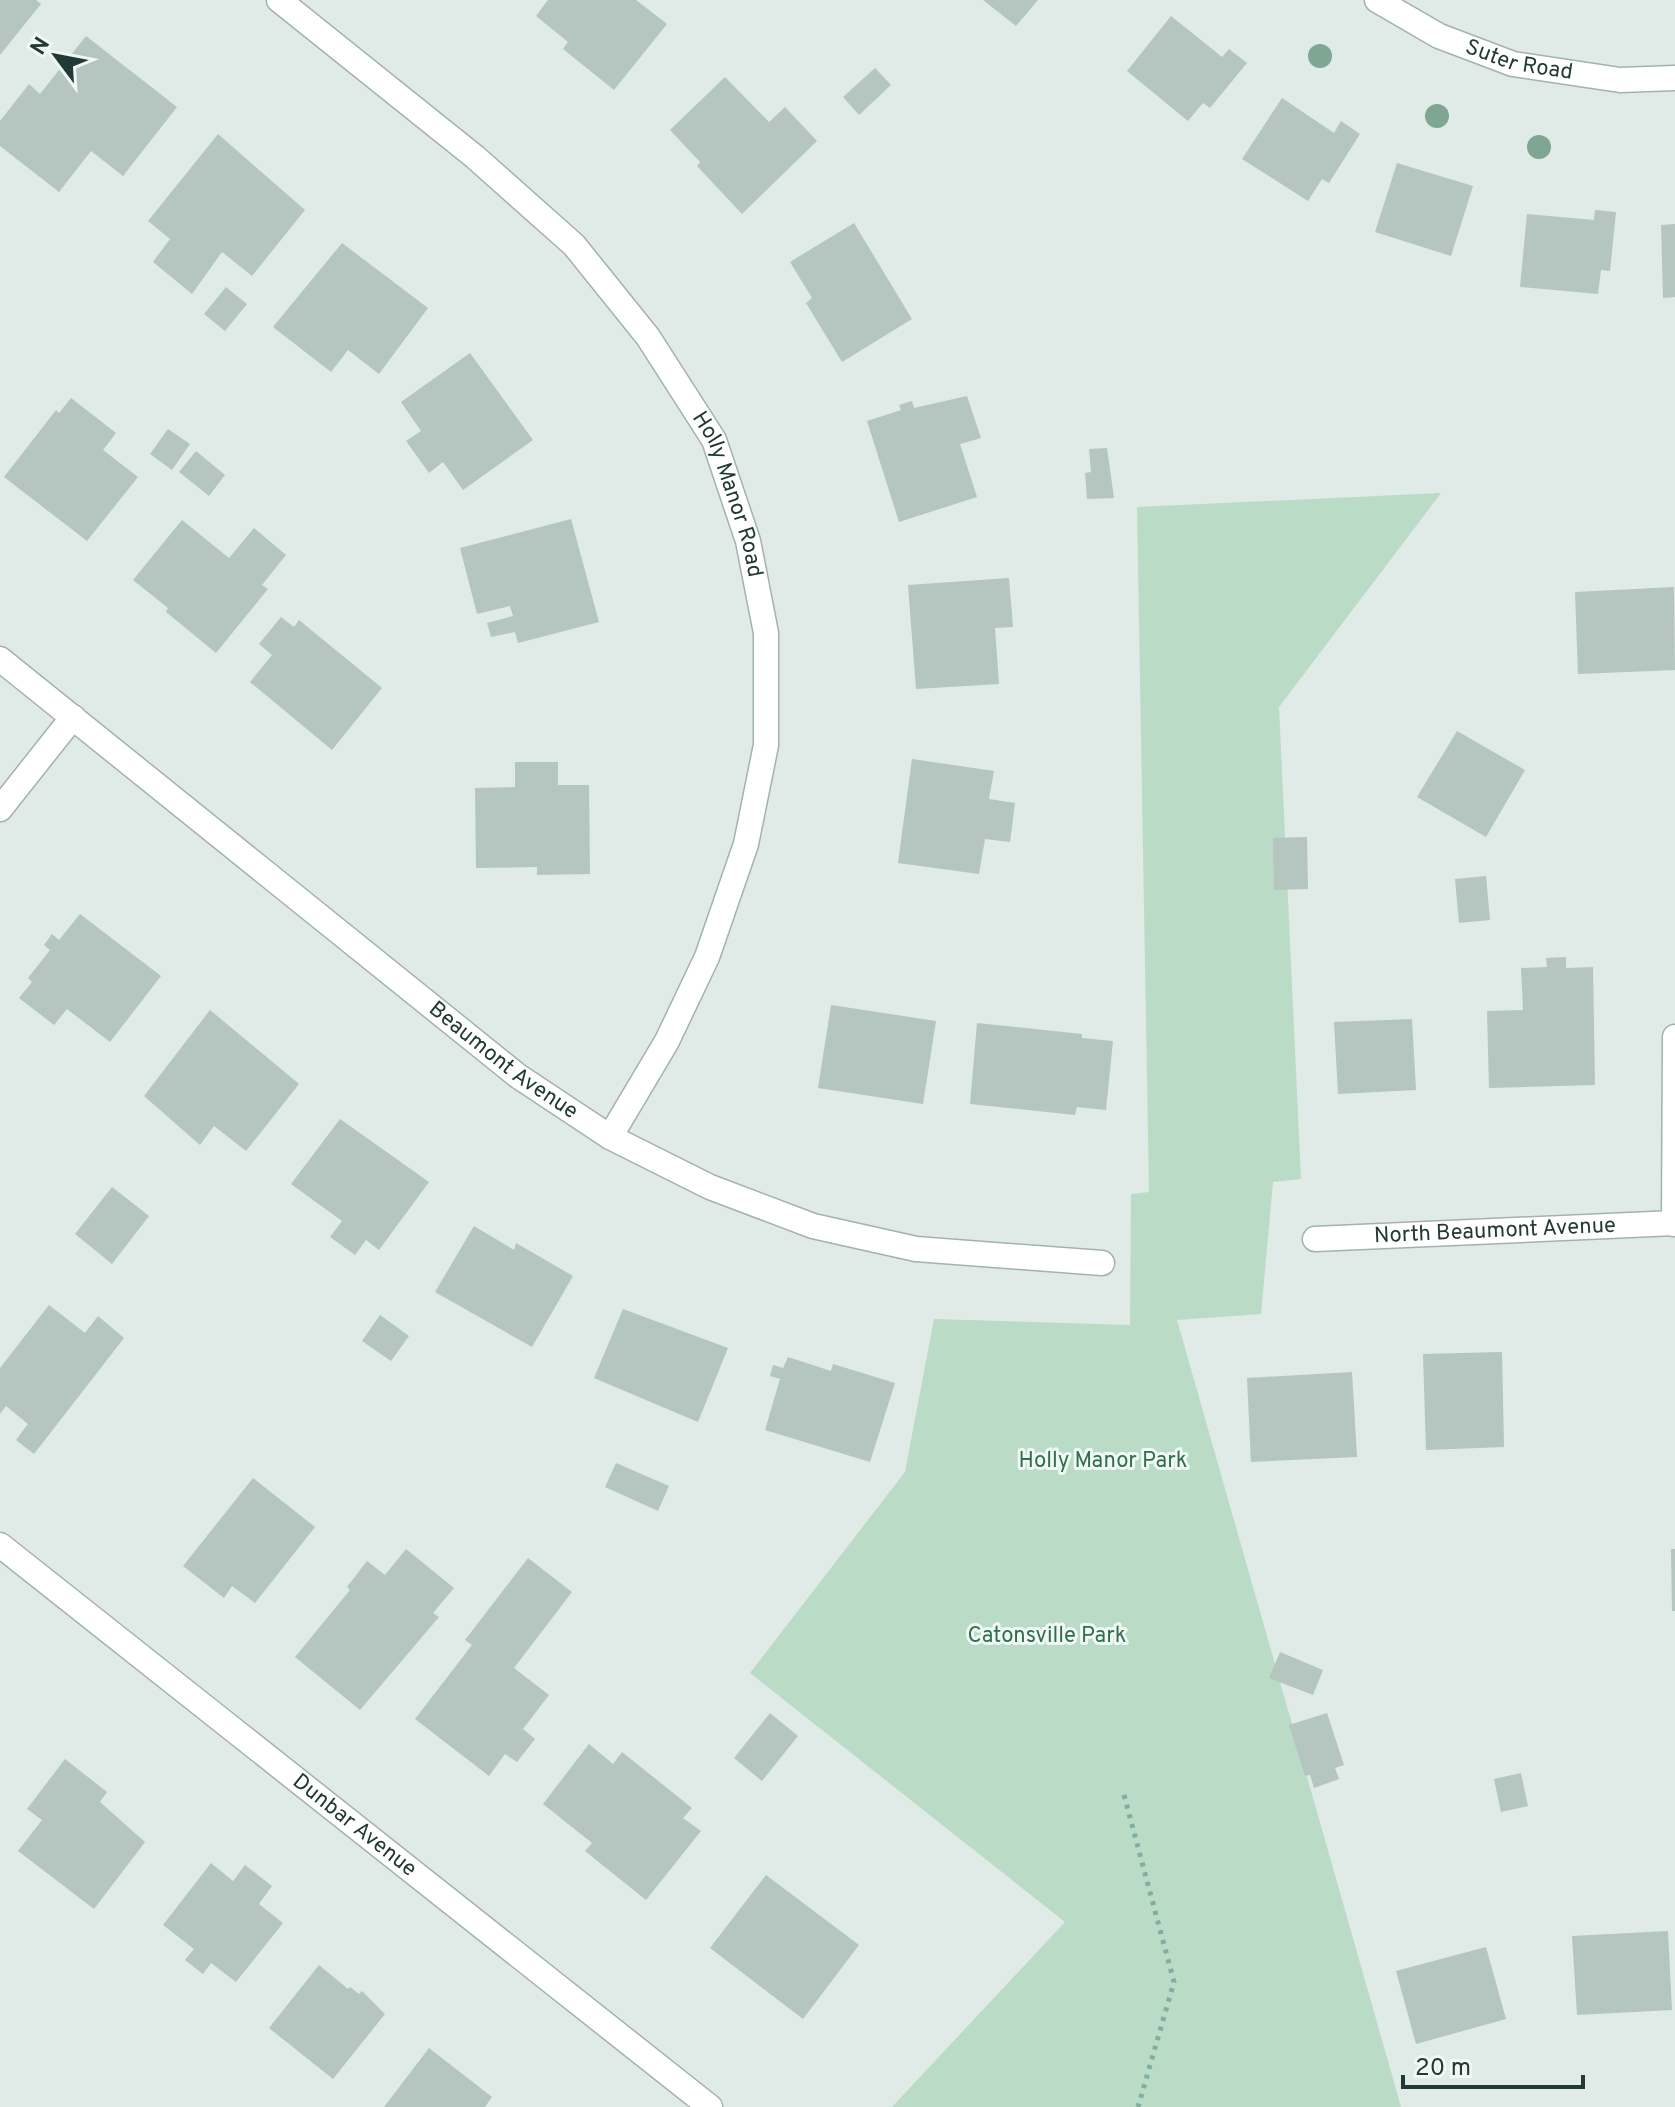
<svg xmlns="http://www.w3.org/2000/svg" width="1675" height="2107" viewBox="0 0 1675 2107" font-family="Overpass,sans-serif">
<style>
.green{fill:#badbc5}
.building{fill:#b5c5c0}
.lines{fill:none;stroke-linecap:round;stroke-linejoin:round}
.lane-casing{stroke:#a3b2ae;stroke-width:27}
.street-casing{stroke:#a3b2ae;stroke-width:27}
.path{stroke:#82ada3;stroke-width:5;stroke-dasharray:4 6;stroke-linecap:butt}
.lane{stroke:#fff;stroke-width:24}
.street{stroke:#fff;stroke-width:24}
.tree{fill:#7ea692}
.labels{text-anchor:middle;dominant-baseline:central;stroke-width:6;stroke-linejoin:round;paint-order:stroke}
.street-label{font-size:22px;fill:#223a35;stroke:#f0f7f4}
.park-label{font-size:22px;fill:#2e6f4c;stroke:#f0f7f4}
</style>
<rect width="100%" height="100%" fill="#e0eae7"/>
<path class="green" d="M 1441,493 L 1279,707 L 1301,1179 L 1273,1182 L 1261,1314 L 1177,1320 L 1401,2107 L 892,2107 L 1065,1922 L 750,1673 L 905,1472 L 934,1319 L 1130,1325 L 1131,1194 L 1149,1192 L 1137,507 Z"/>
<path class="building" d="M 0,0 L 36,0 L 41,4 L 0,55 Z
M 548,0 L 636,0 L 667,24 L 614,90 L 563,49 L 568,42 L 536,16 Z
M 983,0 L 1038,0 L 1016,26 Z
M 1171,16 L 1222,57 L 1229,49 L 1247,63 L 1210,108 L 1203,103 L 1188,121 L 1127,71 Z
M 86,36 L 177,107 L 123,176 L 91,151 L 59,192 L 0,146 L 0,121 L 29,84 L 40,94 Z
M 875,68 L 891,85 L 859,115 L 843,97 Z
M 725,77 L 769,122 L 785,107 L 817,141 L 742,214 L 697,166 L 700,162 L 670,130 Z
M 1282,98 L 1334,133 L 1341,121 L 1360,134 L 1329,183 L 1322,179 L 1308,201 L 1242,159 Z
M 218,134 L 305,210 L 252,276 L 222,252 L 192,294 L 153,262 L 170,239 L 148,221 Z
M 1397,163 L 1473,186 L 1451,256 L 1375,232 Z
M 1595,210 L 1616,212 L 1610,271 L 1601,270 L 1598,294 L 1520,287 L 1527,214 L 1594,220 Z
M 854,223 L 912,319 L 842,362 L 806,303 L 812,298 L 790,262 Z
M 1675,224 L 1675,297 L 1663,298 L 1661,225 Z
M 342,243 L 428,308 L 379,374 L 348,350 L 331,372 L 273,327 Z
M 226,287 L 247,304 L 225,331 L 204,314 Z
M 470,353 L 533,440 L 463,490 L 443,462 L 429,473 L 406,441 L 421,431 L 401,402 Z
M 967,396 L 981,438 L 960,444 L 977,497 L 899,522 L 867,421 L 901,410 L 899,405 L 912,401 L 914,408 Z
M 71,398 L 116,433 L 103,450 L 138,477 L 87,541 L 4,477 L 56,410 L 59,413 Z
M 168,429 L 190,444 L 172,470 L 150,454 Z
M 1107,448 L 1114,498 L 1087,499 L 1085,473 L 1091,472 L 1089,449 Z
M 196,451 L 225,475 L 209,496 L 179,472 Z
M 571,519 L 599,622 L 518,643 L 515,632 L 491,637 L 487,623 L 513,616 L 510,606 L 477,614 L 460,548 Z
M 182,520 L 229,558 L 254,528 L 286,555 L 262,585 L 268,589 L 216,653 L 166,612 L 168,608 L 133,580 Z
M 1009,578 L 1013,627 L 995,628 L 999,684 L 916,689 L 908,585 Z
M 1674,587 L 1675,670 L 1578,674 L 1575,592 Z
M 281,617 L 294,627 L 299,620 L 382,688 L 332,750 L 250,682 L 272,655 L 259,644 Z
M 1457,731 L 1525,770 L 1486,837 L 1417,797 Z
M 912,759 L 994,771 L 989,799 L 1015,803 L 1010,842 L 985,839 L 979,874 L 898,863 Z
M 515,762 L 558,762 L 558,785 L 589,785 L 590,874 L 537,875 L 537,867 L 476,868 L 475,788 L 515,787 Z
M 1307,837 L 1308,889 L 1274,890 L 1273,838 Z
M 1486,876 L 1490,920 L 1459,923 L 1455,879 Z
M 80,914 L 161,976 L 110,1042 L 67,1009 L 54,1025 L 19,998 L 32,982 L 28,978 L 50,950 L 44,945 L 52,934 L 59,940 Z
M 1566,957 L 1566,968 L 1593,967 L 1595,1085 L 1489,1088 L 1487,1011 L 1523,1010 L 1521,968 L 1547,967 L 1546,958 Z
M 831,1005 L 936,1021 L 923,1104 L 818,1088 Z
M 210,1010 L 299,1084 L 246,1151 L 214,1126 L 200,1145 L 144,1096 Z
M 1412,1019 L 1416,1090 L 1338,1094 L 1334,1022 Z
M 977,1023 L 1082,1034 L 1082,1038 L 1113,1041 L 1106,1110 L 1077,1107 L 1075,1115 L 970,1104 Z
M 340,1119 L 429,1182 L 379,1250 L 366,1240 L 355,1255 L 330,1237 L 342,1221 L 291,1184 Z
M 112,1187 L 149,1216 L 112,1264 L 75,1234 Z
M 474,1226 L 514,1250 L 516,1243 L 573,1276 L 532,1347 L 435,1292 Z
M 49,1305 L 85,1333 L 98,1316 L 124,1338 L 34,1454 L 16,1440 L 28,1424 L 6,1406 L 0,1414 L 0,1368 Z
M 623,1309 L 728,1348 L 698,1422 L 594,1378 Z
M 380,1315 L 409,1336 L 391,1361 L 362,1341 Z
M 1502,1352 L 1504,1447 L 1426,1450 L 1423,1354 Z
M 788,1357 L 831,1371 L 833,1364 L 895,1383 L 870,1462 L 765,1430 L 780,1379 L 770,1376 L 773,1365 L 783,1368 Z
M 1352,1372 L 1357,1457 L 1251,1462 L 1247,1378 Z
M 616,1463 L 669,1486 L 658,1511 L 605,1487 Z
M 253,1478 L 315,1527 L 255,1603 L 232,1586 L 224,1598 L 183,1566 Z
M 406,1549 L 454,1588 L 433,1613 L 439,1617 L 360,1710 L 295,1657 L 350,1590 L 347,1587 L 367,1561 L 385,1575 Z
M 1671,1549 L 1675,1549 L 1675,1611 L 1672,1611 Z
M 528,1558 L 572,1592 L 514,1668 L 549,1695 L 523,1729 L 535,1739 L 517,1762 L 505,1754 L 489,1776 L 415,1719 L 472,1645 L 465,1640 Z
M 1280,1652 L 1323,1670 L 1313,1695 L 1269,1678 Z
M 770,1713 L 798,1736 L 762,1781 L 734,1758 Z
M 1327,1713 L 1344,1765 L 1335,1768 L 1339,1779 L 1314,1788 L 1310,1775 L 1305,1776 L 1289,1725 Z
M 589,1744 L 613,1764 L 622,1752 L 692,1808 L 683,1818 L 701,1831 L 646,1900 L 585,1851 L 592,1843 L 543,1804 Z
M 65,1759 L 107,1792 L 100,1802 L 145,1842 L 94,1909 L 18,1851 L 42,1820 L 27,1809 Z
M 1521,1773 L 1528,1806 L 1501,1812 L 1494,1779 Z
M 211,1863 L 233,1881 L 245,1865 L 272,1886 L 259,1904 L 283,1923 L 236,1982 L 211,1963 L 203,1974 L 185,1960 L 194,1949 L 163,1925 Z
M 766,1875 L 859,1945 L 803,2019 L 710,1948 Z
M 1668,1931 L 1672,2010 L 1577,2015 L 1572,1936 Z
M 1486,1947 L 1506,2019 L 1416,2044 L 1396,1971 Z
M 319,1965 L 348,1989 L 350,1987 L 359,1994 L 362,1991 L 385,2014 L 333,2079 L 269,2028 Z
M 429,2048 L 492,2097 L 485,2107 L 384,2107 Z"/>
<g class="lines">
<defs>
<path id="lane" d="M 1674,1224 L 1675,1037"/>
<g id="street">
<path id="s1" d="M 279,0 L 475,157 L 574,245 L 648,337 L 714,440 L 748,541 L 766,633 L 766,745 L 746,844 L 707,957 L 667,1041 L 610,1137"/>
<path id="s2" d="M 1377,0 L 1439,36 L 1513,64 L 1620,80 L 1675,78"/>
<path id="s3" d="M 0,659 L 518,1076 L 610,1137 L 710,1187 L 813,1226 L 916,1249 L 1102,1263"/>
<path d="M 0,809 L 73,717"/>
<path id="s4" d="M 1315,1239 L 1675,1223"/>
<path id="s5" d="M 0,1545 L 710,2107"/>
</g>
</defs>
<use href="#lane" class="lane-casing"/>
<use href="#street" class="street-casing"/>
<path class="path" d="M 1124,1795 L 1174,1982 L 1138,2107"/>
<use href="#lane" class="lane"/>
<use href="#street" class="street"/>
</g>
<g class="tree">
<circle cx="1320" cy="56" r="12"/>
<circle cx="1437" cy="116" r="12"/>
<circle cx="1539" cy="147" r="12"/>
</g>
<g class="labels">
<g class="street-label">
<text stroke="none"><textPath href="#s2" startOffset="156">Suter Road</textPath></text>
<text stroke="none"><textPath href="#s1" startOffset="680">Holly Manor Road</textPath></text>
<text stroke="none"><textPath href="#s3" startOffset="644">Beaumont Avenue</textPath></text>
<text stroke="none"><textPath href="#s4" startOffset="180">North Beaumont Avenue</textPath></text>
<text stroke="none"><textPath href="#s5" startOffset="452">Dunbar Avenue</textPath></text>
</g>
<g class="park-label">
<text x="1103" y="1461">Holly Manor Park</text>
<text x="1047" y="1636">Catonsville Park</text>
</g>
</g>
<g transform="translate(56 56) rotate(302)" stroke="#f0f7f4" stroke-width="6" paint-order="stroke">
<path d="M0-6L14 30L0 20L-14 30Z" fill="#223a35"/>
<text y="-12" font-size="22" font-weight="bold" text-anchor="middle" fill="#223a35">N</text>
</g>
<path d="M1403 2075v12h180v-12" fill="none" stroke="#223a35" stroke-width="4"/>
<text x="1415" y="2075" font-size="24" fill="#223a35" stroke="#f0f7f4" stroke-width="6" paint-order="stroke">20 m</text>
</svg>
